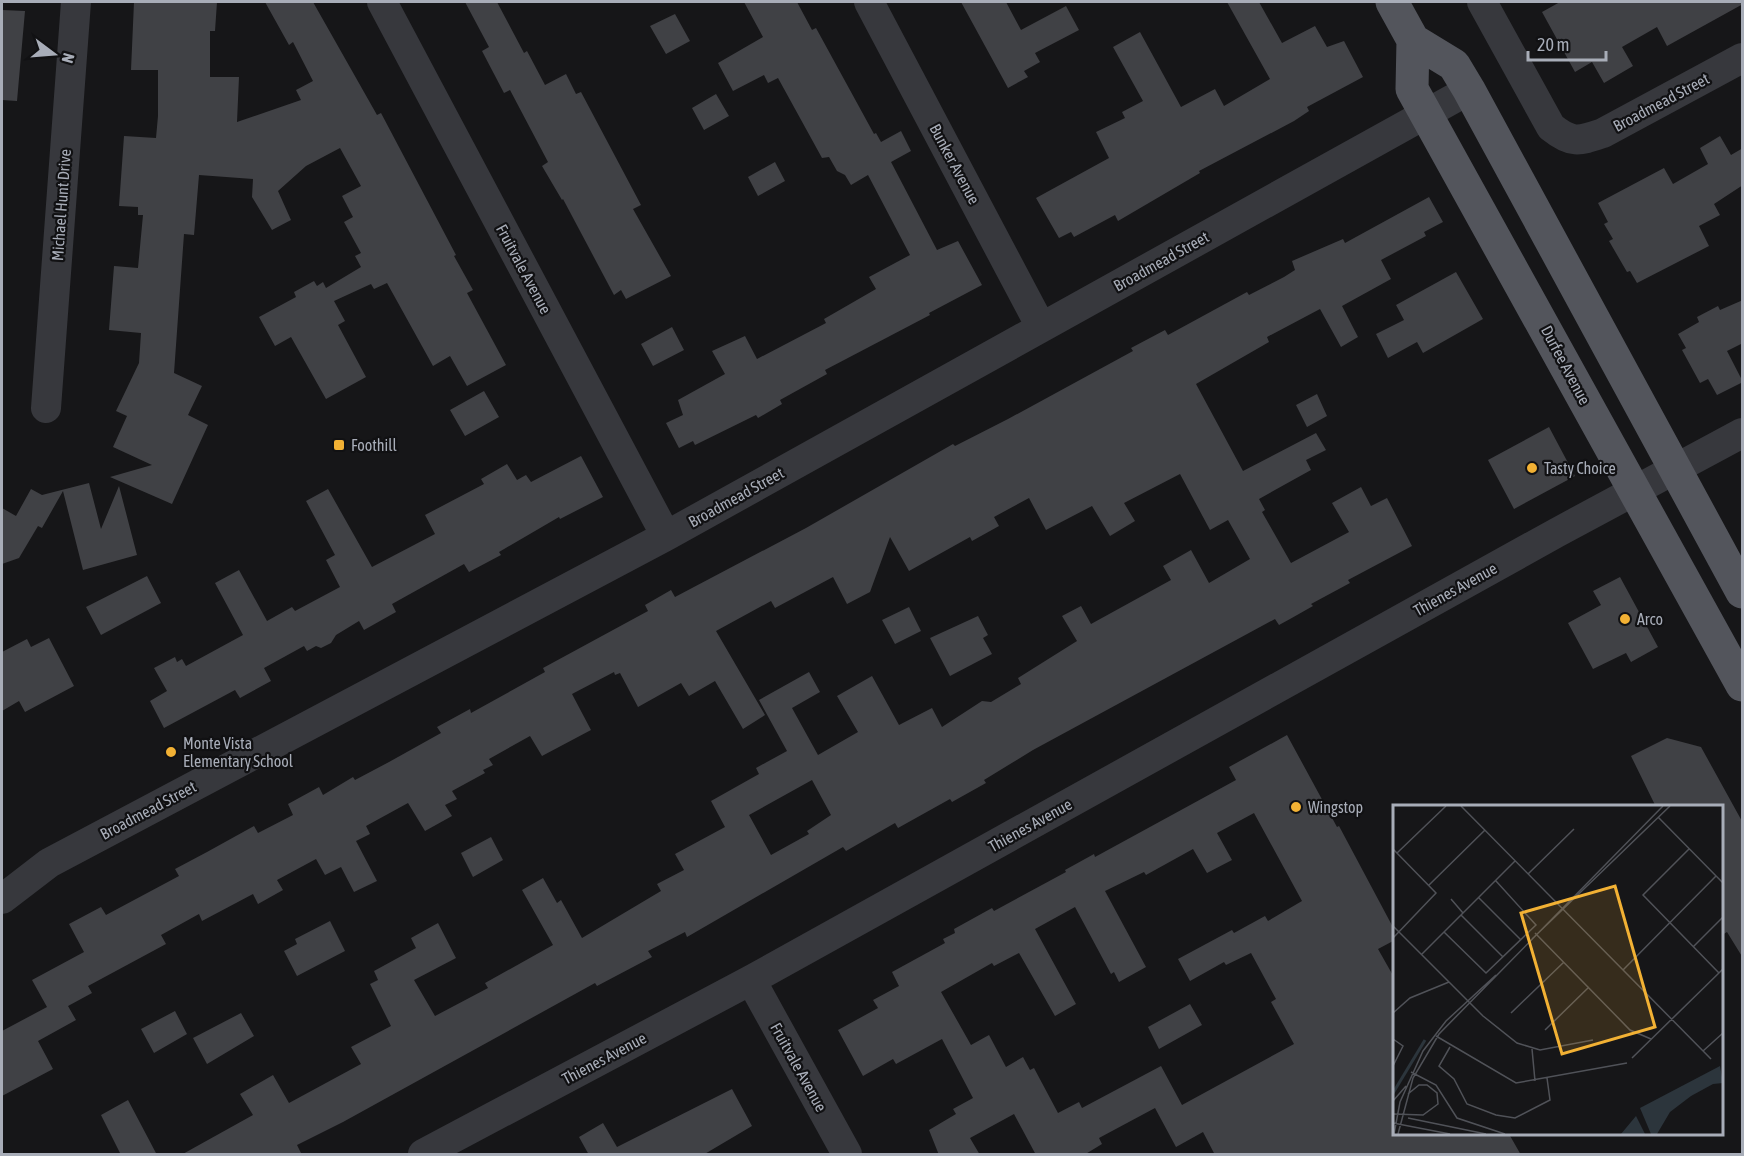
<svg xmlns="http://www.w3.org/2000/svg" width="1744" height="1156" viewBox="0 0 1744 1156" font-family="'Asap Condensed',sans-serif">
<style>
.building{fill:#404145;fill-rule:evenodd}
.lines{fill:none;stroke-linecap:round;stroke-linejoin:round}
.minor{stroke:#37383d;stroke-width:30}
.major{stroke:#53555c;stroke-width:33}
.poi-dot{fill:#f2b134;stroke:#111113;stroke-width:2}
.labels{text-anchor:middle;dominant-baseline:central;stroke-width:4.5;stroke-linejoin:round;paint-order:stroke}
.street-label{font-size:16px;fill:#a8adb8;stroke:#111113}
.poi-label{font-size:16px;fill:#a8adb8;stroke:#111113;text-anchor:start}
.inset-river{fill:none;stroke:#2c353c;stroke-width:3}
.inset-road{fill:none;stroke:#505258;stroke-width:1.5}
.view{fill:#f2b134;fill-opacity:0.15;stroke:#f2b134;stroke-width:3}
.inset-edge{fill:none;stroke:#a8adb8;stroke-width:3}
</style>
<rect width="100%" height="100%" fill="#161618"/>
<path class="building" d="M 134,2 L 217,2 L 215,31 L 210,31 L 210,77 L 239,77 L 237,122 L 301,100 L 296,90 L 313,81 L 293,42 L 289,45 L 265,2 L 313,2 L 377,115 L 381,113 L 456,255 L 454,256 L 473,290 L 467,293 L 506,365 L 467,386 L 450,356 L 433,366 L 387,283 L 374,289 L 371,284 L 334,301 L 345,321 L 338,325 L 366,377 L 326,399 L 291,337 L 275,346 L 259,317 L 296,297 L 294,292 L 314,281 L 317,286 L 323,282 L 326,288 L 361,267 L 355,256 L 361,253 L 344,222 L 353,217 L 342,196 L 361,186 L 340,148 L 306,166 L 278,191 L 291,220 L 272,230 L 252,197 L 253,179 L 199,175 L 194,235 L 184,234 L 174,373 L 202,386 L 188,415 L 208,425 L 172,504 L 110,477 L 152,465 L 113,447 L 127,416 L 116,411 L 139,363 L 141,333 L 109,330 L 114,266 L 138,268 L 143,215 L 138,215 L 138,207 L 119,206 L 124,136 L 156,138 L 158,116 L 158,70 L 131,70 Z
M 465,2 L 497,2 L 524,53 L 527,51 L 545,85 L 566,74 L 576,94 L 581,92 L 641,205 L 633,209 L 671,276 L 626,299 L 621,290 L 614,295 L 563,199 L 562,200 L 542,166 L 548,162 L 510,90 L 504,93 L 482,51 L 489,47 Z
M 744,2 L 797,2 L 812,30 L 816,28 L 874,134 L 876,133 L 881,142 L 901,131 L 911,151 L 891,162 L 937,250 L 958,241 L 982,285 L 929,313 L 930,315 L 825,370 L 827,374 L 780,400 L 782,404 L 758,418 L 756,415 L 695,445 L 693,441 L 679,448 L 666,423 L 683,415 L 678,400 L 725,374 L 712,351 L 745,336 L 757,359 L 826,323 L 824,319 L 876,289 L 869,277 L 910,255 L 868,175 L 851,185 L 845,175 L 837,171 L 829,157 L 822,158 L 778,78 L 768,83 L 764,75 L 733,91 L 718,63 L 763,37 Z
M 961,2 L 1006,2 L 1021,30 L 1066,6 L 1079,30 L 1035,53 L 1040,62 L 1024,71 L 1028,77 L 1008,88 Z
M 1227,2 L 1259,2 L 1282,43 L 1315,26 L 1327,47 L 1344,41 L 1363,77 L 1307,107 L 1309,111 L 1294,121 L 1199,171 L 1200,173 L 1118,221 L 1115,215 L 1074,237 L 1071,232 L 1059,238 L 1036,198 L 1109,158 L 1096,132 L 1125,118 L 1122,112 L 1143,101 L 1113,47 L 1140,32 L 1181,107 L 1215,89 L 1224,106 L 1270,79 Z
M 1560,2 L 1743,2 L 1743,4 L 1667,46 L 1657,27 L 1622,47 L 1633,66 L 1604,83 L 1592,62 L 1575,72 L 1542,12 Z
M 2,10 L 25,11 L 17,101 L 2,100 Z
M 675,14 L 690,41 L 666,54 L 650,26 Z
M 716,94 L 729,116 L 704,130 L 692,108 Z
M 1720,136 L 1731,155 L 1743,148 L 1743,185 L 1714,204 L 1720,215 L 1699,226 L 1709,246 L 1637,283 L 1630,271 L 1627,272 L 1609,241 L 1613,239 L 1604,224 L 1608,222 L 1598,203 L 1664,168 L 1673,184 L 1708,164 L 1700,148 Z
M 775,162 L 785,181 L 758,196 L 748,177 Z
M 1429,197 L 1443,222 L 1424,232 L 1426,236 L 1381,260 L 1391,279 L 1342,306 L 1358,337 L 1341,347 L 1320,309 L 1267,337 L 1269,342 L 1196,384 L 1243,471 L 1316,433 L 1326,450 L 1306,460 L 1311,470 L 1259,499 L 1265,510 L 1262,512 L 1291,563 L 1349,532 L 1332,503 L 1361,487 L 1371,506 L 1387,498 L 1412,546 L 1348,580 L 1350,583 L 1311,604 L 1313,606 L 1290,619 L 1279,625 L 1275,619 L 1033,750 L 984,780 L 986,783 L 952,802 L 950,799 L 898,828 L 895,823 L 846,851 L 843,847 L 687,937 L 685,932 L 648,951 L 652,957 L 597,986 L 595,983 L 343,1122 L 297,1145 L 302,1155 L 181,1155 L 253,1115 L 240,1094 L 273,1075 L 289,1103 L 361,1064 L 351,1047 L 391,1026 L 370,984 L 378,980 L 374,971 L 416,948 L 411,938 L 438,923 L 456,958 L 414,980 L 435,1016 L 488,988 L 485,983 L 553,945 L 522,890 L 543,878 L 557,903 L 561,900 L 582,938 L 661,891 L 657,884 L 684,870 L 675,854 L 725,827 L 711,801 L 759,774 L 756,768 L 787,751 L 759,700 L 809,672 L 820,692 L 792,708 L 818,755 L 858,732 L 837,696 L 872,676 L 899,725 L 932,708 L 942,727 L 982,701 L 991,702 L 1021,684 L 1018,678 L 1077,641 L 1062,616 L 1081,606 L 1091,624 L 1171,580 L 1163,566 L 1191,550 L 1209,583 L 1250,559 L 1228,520 L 1210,530 L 1180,474 L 1124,503 L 1135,521 L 1110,536 L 1092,506 L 1046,530 L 1029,498 L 994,517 L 999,526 L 972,541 L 970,537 L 909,571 L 890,537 L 870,592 L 847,604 L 833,577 L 775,608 L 771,601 L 716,631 L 765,715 L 743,729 L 715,681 L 689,696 L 681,683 L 638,707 L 620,673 L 615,675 L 614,672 L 572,694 L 591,730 L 542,756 L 530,736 L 489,759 L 493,765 L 483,770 L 485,773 L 452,791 L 457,799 L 445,805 L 452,816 L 425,831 L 408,803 L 366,826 L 370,834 L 356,841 L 377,881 L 354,892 L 341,867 L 325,875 L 316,859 L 277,880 L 283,890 L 258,904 L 253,894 L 202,921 L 199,914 L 161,935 L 166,944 L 88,986 L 92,993 L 68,1006 L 76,1020 L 38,1041 L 53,1069 L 2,1096 L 2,1031 L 47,1007 L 32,980 L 84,952 L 69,924 L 101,907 L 106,915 L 179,876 L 175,869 L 207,852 L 254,826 L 258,833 L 293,815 L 288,804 L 319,787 L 323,795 L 353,777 L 355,780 L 389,762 L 441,733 L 437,727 L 470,709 L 471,713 L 545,672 L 543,668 L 648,611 L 645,605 L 671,590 L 675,597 L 806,528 L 953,444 L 955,446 L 1008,419 L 1133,351 L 1131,348 L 1165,330 L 1168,335 L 1247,292 L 1249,295 L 1284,277 L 1295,270 L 1292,261 L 1343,239 L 1345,243 ZM 812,780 L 831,815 L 807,831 L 809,834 L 771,855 L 749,815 Z
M 1456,272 L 1483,319 L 1423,353 L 1417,342 L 1388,358 L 1376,334 L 1404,320 L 1396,305 Z
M 1743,300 L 1743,343 L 1727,351 L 1743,382 L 1717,395 L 1708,379 L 1700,383 L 1682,350 L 1686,348 L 1678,334 L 1699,322 L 1697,317 L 1718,306 L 1720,310 Z
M 672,327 L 684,350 L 653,366 L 641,344 Z
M 484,391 L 499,417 L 465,436 L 450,410 Z
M 1317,394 L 1327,416 L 1307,427 L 1296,405 Z
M 1549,427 L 1575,476 L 1514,509 L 1488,460 Z
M 581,456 L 603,497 L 560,519 L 559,517 L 499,552 L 501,555 L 469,572 L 464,564 L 392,604 L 396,612 L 364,630 L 359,621 L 336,635 L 331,643 L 321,648 L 316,646 L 307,651 L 304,646 L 264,668 L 271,681 L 240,698 L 235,690 L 164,728 L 150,701 L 167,691 L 154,668 L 175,657 L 177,662 L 182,659 L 186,666 L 243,635 L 215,583 L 239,570 L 267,621 L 292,607 L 295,611 L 340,587 L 326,560 L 335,555 L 306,501 L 328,489 L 372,567 L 435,534 L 425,515 L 484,484 L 481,479 L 507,464 L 517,480 L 526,475 L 531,482 Z
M 89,483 L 101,529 L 119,486 L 137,555 L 83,570 L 63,491 L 42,528 L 38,526 L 19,558 L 2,564 L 2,508 L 16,516 L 31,489 L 42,495 Z
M 147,576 L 161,603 L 101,635 L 86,607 Z
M 1620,577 L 1658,647 L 1631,662 L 1626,653 L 1593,669 L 1568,623 L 1601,605 L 1593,591 Z
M 909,607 L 921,631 L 895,644 L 882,620 Z
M 978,616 L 988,635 L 983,638 L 992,654 L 950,676 L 930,638 Z
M 49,638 L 74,686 L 25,712 L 19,701 L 2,711 L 2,652 L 27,639 L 31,647 Z
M 1287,735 L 1337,827 L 1339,826 L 1395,931 L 1395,940 L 1378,949 L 1395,979 L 1395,1134 L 1509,1134 L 1521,1155 L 1215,1155 L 1203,1132 L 1176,1147 L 1155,1108 L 1099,1138 L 1102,1144 L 1084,1155 L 1036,1155 L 1014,1114 L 970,1138 L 980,1155 L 939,1155 L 929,1130 L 956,1114 L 953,1109 L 973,1098 L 942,1039 L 896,1064 L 893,1059 L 863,1076 L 838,1030 L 878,1008 L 873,1000 L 899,986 L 892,972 L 945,943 L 943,939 L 955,933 L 954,929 L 992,908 L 994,911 L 1066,872 L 1065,870 L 1094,854 L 1095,857 L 1236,780 L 1229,767 ZM 1254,813 L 1302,901 L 1268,921 L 1265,916 L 1234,933 L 1232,930 L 1178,959 L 1190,981 L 1224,962 L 1226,965 L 1251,953 L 1276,999 L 1271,1002 L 1294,1044 L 1182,1105 L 1161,1066 L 1082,1108 L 1079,1102 L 1058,1113 L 1034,1068 L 1030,1070 L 1023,1057 L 1006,1067 L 989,1035 L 971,1045 L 941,992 L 992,963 L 994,966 L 1019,953 L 1055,1016 L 1076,1004 L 1035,929 L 1075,907 L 1111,974 L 1114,972 L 1119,982 L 1146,967 L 1105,891 L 1144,872 L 1146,875 L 1193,849 L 1207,873 L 1232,860 L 1217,833 Z
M 1667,738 L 1701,747 L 1743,823 L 1743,958 L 1727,932 L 1722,935 L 1722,807 L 1656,807 L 1631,756 Z
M 491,837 L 503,860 L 473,877 L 461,853 Z
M 330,921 L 345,951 L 297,976 L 284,951 L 297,944 L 295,939 Z
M 1190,1004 L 1202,1025 L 1159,1049 L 1148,1027 Z
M 175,1011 L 187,1034 L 154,1053 L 141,1029 Z
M 241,1013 L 254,1036 L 207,1064 L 193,1038 Z
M 732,1089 L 752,1126 L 703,1155 L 589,1155 L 579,1137 L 603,1123 L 617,1147 Z
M 128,1100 L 157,1155 L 121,1155 L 101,1115 Z"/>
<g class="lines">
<path class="minor" d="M 382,2 L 666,536
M 869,2 L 1041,327
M 1482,2 L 1551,127 C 1572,144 1579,141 1603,133 L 1742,58
M 46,408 L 76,2
M 2,899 L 49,863 L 666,536 L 1469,90
M 751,980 L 847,1154
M 423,1154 L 751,980 L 1558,532 L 1742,433"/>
<path class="major" d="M 1392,2 L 1413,40 L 1454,65 L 1469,90 L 1742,592
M 1413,40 L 1412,89 L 1742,685"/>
</g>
<g class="poi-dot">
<rect x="333" y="439" width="12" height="12" rx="3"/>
<circle cx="1532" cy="468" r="6"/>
<circle cx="1625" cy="619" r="6"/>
<circle cx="171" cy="752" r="6"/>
<circle cx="1296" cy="807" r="6"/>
</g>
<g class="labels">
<g class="street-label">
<text transform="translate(1661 102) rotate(-28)">Broadmead Street</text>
<text transform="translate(955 164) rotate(62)">Bunker Avenue</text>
<text transform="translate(61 205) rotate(-86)">Michael Hunt Drive</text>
<text transform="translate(1161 261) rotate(-29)">Broadmead Street</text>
<text transform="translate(524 269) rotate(62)">Fruitvale Avenue</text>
<text transform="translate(1566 365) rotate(62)">Durfee Avenue</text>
<text transform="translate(736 497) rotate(-29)">Broadmead Street</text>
<text transform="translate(1455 589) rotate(-29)">Thienes Avenue</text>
<text transform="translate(148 810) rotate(-28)">Broadmead Street</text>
<text transform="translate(1030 825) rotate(-29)">Thienes Avenue</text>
<text transform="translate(604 1058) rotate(-28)">Thienes Avenue</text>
<text transform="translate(799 1067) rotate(61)">Fruitvale Avenue</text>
</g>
<g class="poi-label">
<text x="351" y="445">Foothill</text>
<text x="1544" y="468">Tasty Choice</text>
<text x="1637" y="619">Arco</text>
<text x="183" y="743">Monte Vista<tspan x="183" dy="18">Elementary School</tspan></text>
<text x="1308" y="807">Wingstop</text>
</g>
</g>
<g transform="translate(1393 805)">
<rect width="330" height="330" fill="#161618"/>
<path d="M 327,261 L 330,278 L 320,279 L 298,291 L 277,307 L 264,329 L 258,329 L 247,303 ZM 243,311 L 252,329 L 228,329 Z" fill="#2c353c"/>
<path class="inset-river" d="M 0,288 L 32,235"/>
<path class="inset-road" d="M 68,1 L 318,254M 265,12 L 330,78M 0,44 L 43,88 L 0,133M 296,44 L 250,90 L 326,168M 4,48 L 53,1M 135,69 L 181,24M 36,80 L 92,25M 86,93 L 128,135M 58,94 L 70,108M 68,110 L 110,152M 0,121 L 90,211 L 124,238 L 147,245 L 200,235M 51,127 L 93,168 L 143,120 L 103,76M 142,128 L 237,225 L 258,234M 139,134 L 277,1M 300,142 L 330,112M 28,150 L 122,56M 230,165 L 323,71M 0,208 L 17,193 L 56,177M 118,208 L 171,157M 152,225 L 196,182M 43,231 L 123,278 L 234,258M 0,234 L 10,241 L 0,261M 57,242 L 46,261 L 61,274 L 74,299 L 103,310 L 122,313 L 157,295 L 154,273M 139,244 L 142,276M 310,246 L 330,228M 239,253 L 330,164M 18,267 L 43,280 L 64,313 L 112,329M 0,296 L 13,281M 0,309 L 30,310 L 45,299 L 44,288 L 34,280 L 26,280 L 15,289M 15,313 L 93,329M 0,318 L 57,329M 1,329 L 7,297 L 30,246 L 53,216 L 103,170M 5,329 L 20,273 L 46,229 L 270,1"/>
<path class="view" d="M 222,81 L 262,222 L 169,249 L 128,108 Z"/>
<rect width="330" height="330" class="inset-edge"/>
</g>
<rect width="1744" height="1156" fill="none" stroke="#a8adb8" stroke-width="6"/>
<g transform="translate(54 54) rotate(106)" stroke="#111113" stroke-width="4.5" paint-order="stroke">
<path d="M0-4.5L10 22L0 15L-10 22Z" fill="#a8adb8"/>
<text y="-9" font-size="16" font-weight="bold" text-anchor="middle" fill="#a8adb8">N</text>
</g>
<path d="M1528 51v9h78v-9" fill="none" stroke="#a8adb8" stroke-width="3"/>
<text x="1537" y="51" font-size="18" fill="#a8adb8" stroke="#111113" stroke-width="4.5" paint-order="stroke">20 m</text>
</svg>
